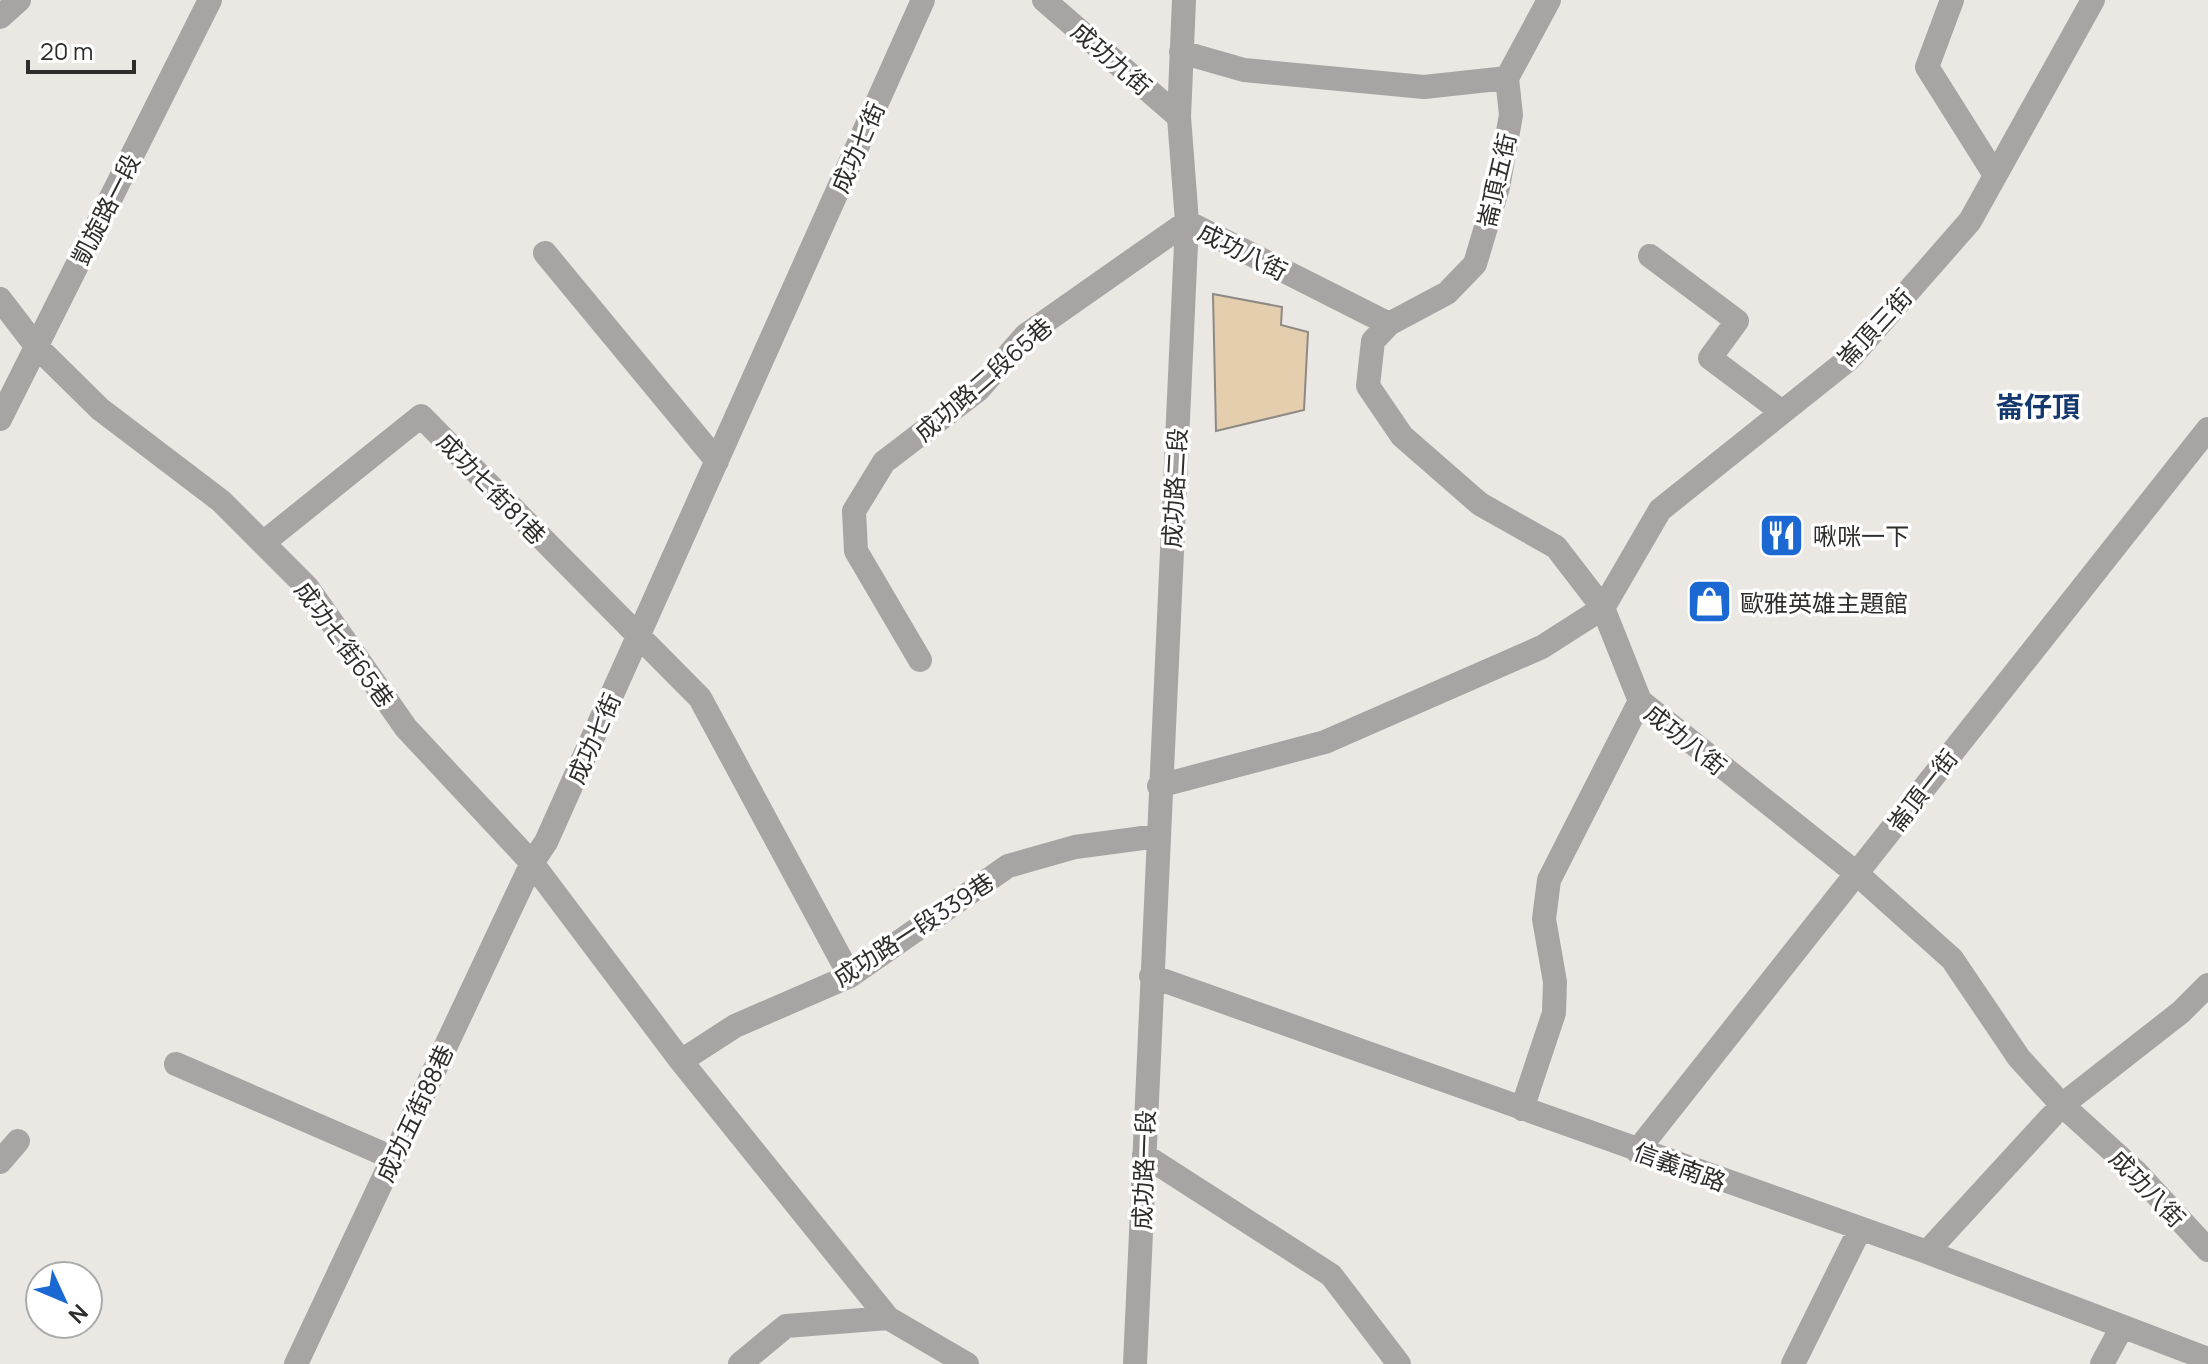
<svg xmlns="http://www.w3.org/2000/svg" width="2208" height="1364" viewBox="0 0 2208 1364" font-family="Manrope,'Noto Sans TC',sans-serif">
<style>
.building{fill:#e5ceae;stroke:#8d8a86;stroke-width:2}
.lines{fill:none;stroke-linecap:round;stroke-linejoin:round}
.minor{stroke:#a7a4a3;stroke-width:24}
.labels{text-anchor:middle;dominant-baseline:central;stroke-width:7;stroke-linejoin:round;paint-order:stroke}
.street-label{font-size:24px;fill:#2e2d2b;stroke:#fff}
.poi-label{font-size:24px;fill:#2e2d2b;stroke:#fff;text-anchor:start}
.quarter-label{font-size:28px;font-weight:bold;fill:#15396d;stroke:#fff}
</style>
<rect width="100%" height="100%" fill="#ebe7e2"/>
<path class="building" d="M 1213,294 L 1282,307 L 1281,325 L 1308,332 L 1304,410 L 1216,431 Z"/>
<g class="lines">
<path class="minor" d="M 923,0 L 546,842 L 532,863 L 681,1061 L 888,1318 L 967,1364
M 1044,0 L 1179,117
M 1952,0 L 1927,67 L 1995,175
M 0,17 L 19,0
M 1181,52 L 1244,70 L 1424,87 L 1507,78
M 545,253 L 717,461
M 1650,256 L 1737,321 L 1710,358 L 1782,412
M 0,299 L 36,346 L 100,409 L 221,501 L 307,587 L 406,728 L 532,863 L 296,1364
M 1389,324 L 1447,293 L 1475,264 L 1498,187 L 1511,115 L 1507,78 L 1549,0
M 0,419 L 210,0
M 263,543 L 421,416 L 700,698 L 850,976
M 920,660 L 856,551 L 854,511 L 884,462 L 978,390 L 1026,335 L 1187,222 L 1389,324 L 1373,341 L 1368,386 L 1402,436 L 1480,504 L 1556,547 L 1603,608 L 1640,701 L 1856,873 L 1952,959 L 2019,1058 L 2062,1105 L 2136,1172 L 2208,1250
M 1159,786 L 1325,742 L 1542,647 L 1603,608 L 1660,510 L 1849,359 L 1970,221 L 2093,0
M 1151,976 L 1927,1252 L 2208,1359
M 681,1061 L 735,1026 L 850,976 L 1008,866 L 1075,847 L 1158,836
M 176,1064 L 393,1158
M 1522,1109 L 1554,1013 L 1555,982 L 1544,919 L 1549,880 L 1640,701
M 1637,1151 L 2208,429
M 1144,1155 L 1331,1275 L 1399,1364
M 0,1162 L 18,1141
M 1927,1252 L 2062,1105 L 2181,1012 L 2208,985
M 740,1364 L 786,1326 L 888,1318
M 1135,1364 L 1187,222 L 1179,117 L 1184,0
M 1793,1364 L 1859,1231
M 2102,1364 L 2122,1327"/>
</g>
<defs>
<symbol id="restaurant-square" viewBox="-11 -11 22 22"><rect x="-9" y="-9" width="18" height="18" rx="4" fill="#1b68d3" stroke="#fff"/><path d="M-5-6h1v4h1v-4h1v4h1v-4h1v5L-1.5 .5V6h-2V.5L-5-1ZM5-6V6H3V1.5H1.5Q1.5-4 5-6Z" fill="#fff"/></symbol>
<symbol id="shop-square" viewBox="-11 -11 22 22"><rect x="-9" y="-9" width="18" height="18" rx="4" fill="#1b68d3" stroke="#fff"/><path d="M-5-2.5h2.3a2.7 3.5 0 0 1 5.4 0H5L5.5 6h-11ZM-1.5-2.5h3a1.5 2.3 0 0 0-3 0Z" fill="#fff"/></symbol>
</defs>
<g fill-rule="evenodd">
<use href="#restaurant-square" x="1756" y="510" width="51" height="51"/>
<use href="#shop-square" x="1684" y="576" width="51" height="51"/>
</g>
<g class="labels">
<g class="street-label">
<text transform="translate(1112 58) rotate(41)">成功九街</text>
<text transform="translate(857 147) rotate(-66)">成功七街</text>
<text transform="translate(1496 180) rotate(-77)">崙頂五街</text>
<text transform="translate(105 209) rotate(-63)">凱旋路一段</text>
<text transform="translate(1243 251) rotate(27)">成功八街</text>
<text transform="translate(1874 327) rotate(-47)">崙頂三街</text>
<text transform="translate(983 379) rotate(-41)">成功路二段65巷</text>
<text transform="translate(492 488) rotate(46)">成功七街81巷</text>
<text transform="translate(1174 488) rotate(-87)">成功路二段</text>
<text transform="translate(345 644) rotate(54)">成功七街65巷</text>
<text transform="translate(593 738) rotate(-66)">成功七街</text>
<text transform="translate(1686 739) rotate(39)">成功八街</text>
<text transform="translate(1922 790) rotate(-52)">崙頂一街</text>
<text transform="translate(913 929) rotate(-33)">成功路一段339巷</text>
<text transform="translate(414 1113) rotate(-65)">成功五街88巷</text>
<text transform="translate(1680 1166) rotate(20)">信義南路</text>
<text transform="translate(1143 1170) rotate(-88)">成功路一段</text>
<text transform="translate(2148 1188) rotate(46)">成功八街</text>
</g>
<g class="poi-label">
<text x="1813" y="535">啾咪一下</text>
<text x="1740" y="602">歐雅英雄主題館</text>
</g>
<g class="quarter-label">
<text x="2038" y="406">崙仔頂</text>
</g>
</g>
<g transform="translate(64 1300) rotate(134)"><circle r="38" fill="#ffffff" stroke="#ababaa" stroke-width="2"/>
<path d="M0-6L14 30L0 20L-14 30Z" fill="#1b68d3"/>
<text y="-12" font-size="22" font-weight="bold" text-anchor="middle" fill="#2e2d2b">N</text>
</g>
<path d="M28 60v12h106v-12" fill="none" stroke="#2e2d2b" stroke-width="4"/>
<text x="40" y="60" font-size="24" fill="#2e2d2b" stroke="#ffffff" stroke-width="6" paint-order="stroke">20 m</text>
</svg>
